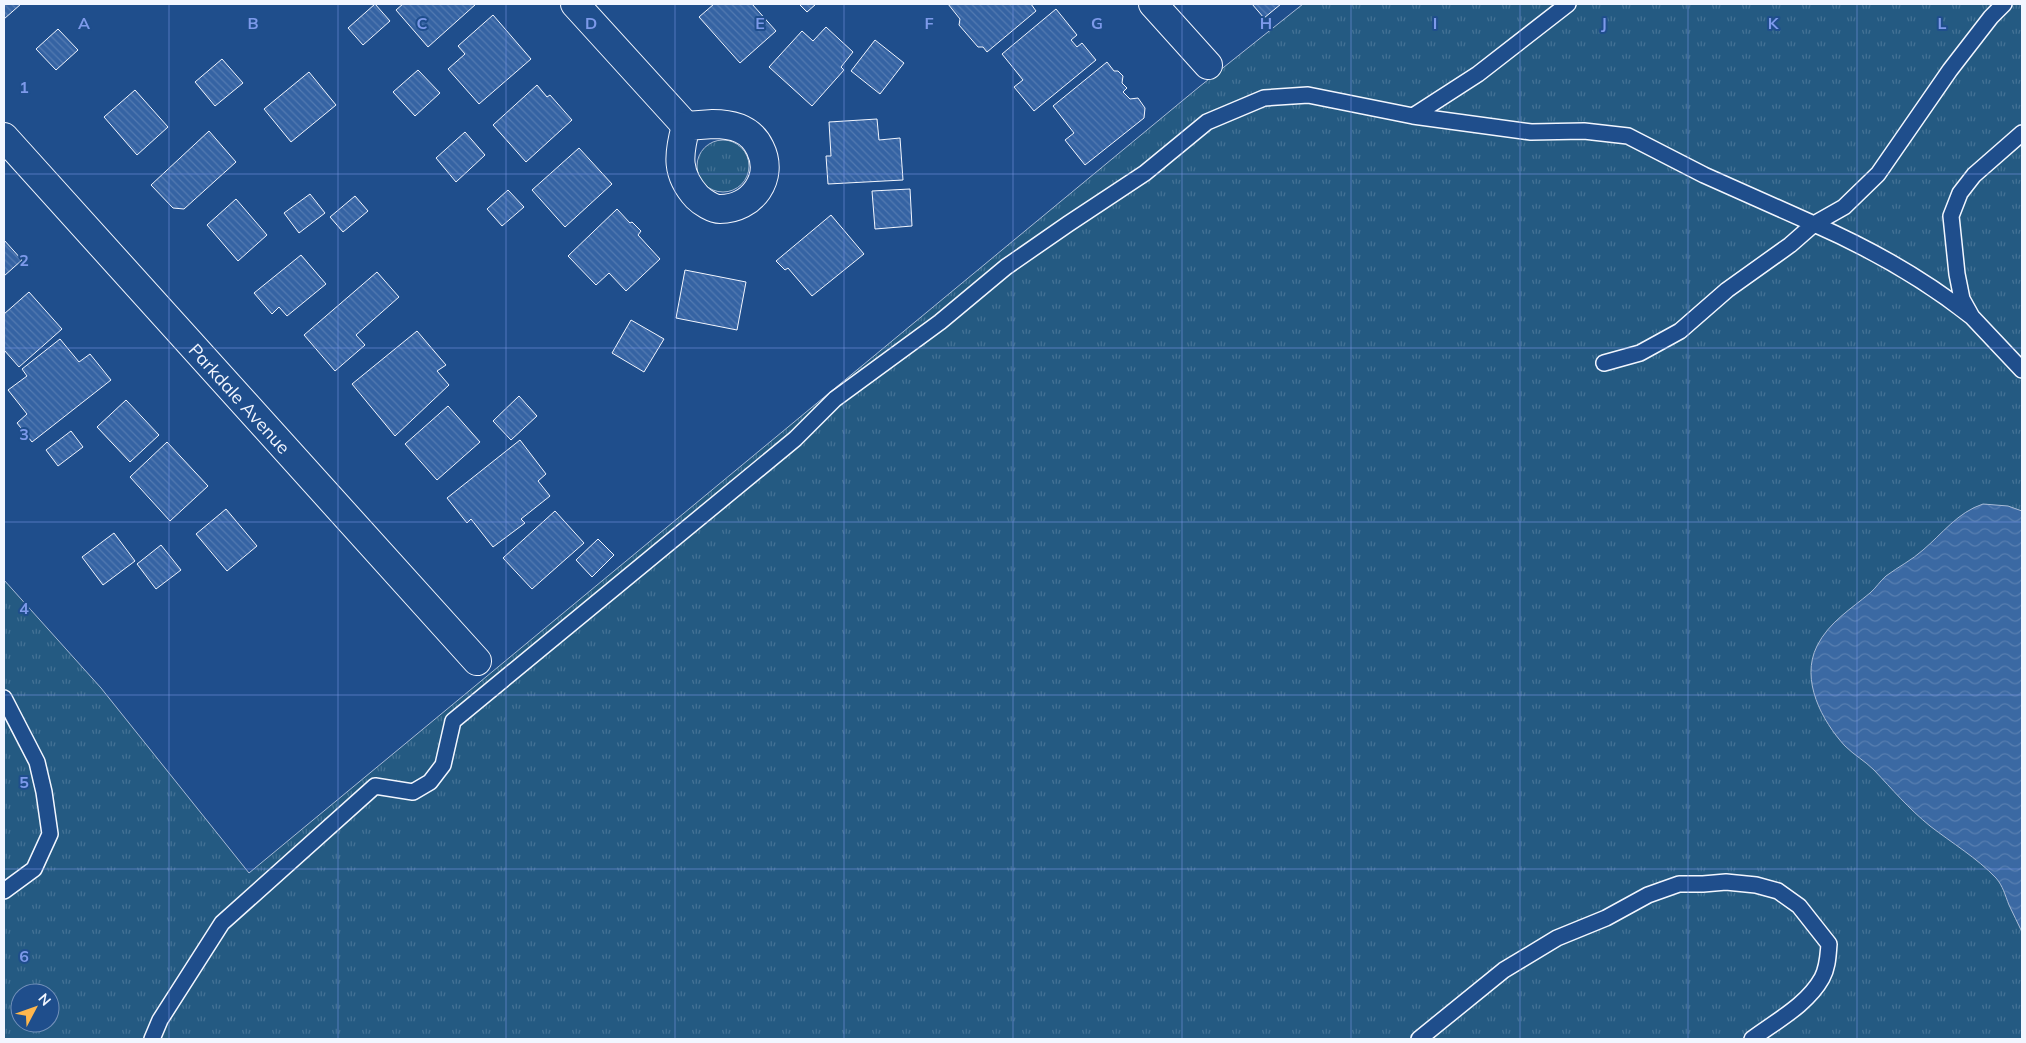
<svg xmlns="http://www.w3.org/2000/svg" width="2026" height="1043" viewBox="0 0 2026 1043" font-family="Mulish,sans-serif">
<style>
.grass{fill:url(#grass-tufts);stroke:#a8bbd7;fill-rule:evenodd}
.water{fill:url(#water-waves);stroke:#a8bbd7}
.building{fill:url(#building-back-hatch);stroke:#f2f6ff}
.lines{fill:none;stroke-linecap:round;stroke-linejoin:round}
.lane-casing{stroke:#f2f6ff;stroke-width:18}
.street-casing{stroke:#f2f6ff;stroke-width:30}
.lane{stroke:#1f4e8c;stroke-width:15}
.street{stroke:#1f4e8c;stroke-width:28}
.grid{fill:none;stroke:#7d9aea;stroke-width:1;stroke-opacity:0.55}
.labels{text-anchor:middle;dominant-baseline:central;stroke-width:4;stroke-linejoin:round;paint-order:stroke}
.street-label{font-size:18px;fill:#f2f6ff;stroke:#1f4e8c}
.grid-label{font-size:16px;text-anchor:middle;font-weight:bold;fill:#7d9aea;stroke:#1f4e8c;stroke-width:4;stroke-linejoin:round;paint-order:stroke}
</style>
<defs>
<pattern id="grass-tufts" width="24" height="20" patternUnits="userSpaceOnUse" patternTransform="scale(1.25)"><rect width="24" height="20" fill="#245a82"/><path d="M3 7l-1-3M5 7V3M7 7l1-3M15 17l-1-3M17 17v-4M19 17l1-3" fill="none" stroke="#447295"/></pattern>
<pattern id="water-waves" width="16" height="10" patternUnits="userSpaceOnUse" patternTransform="scale(1.25)"><rect width="16" height="10" fill="#3b69a3"/><path d="M0 5q4-4 8 0t8 0" fill="none" stroke="#587fb1"/></pattern>
<pattern id="building-back-hatch" width="6" height="6" patternUnits="userSpaceOnUse" patternTransform="scale(1.25)"><rect width="6" height="6" fill="#3563a3"/><path d="M-1 5l2 2M0 0l6 6M5-1l2 2" fill="none" stroke="#537ab1"/></pattern>
</defs>
<rect width="100%" height="100%" fill="#1f4e8c"/>
<path class="grass" d="M 1303,4 L 2022,4 L 2022,1039 L 4,1039 L 4,580 L 101,688 L 249,873 L 1199,87 ZM 20,993 L 50,993 L 50,1023 L 20,1023 Z
M697 166a26 26 0 1 1 52 0a26 26 0 1 1-52 0Z"/>
<path class="water" d="M 1983,504 L 2008,506 L 2022,511 L 2022,932 C 2018,923 2013,914 2009,905 C 2005,895 2003,886 1996,878 C 1977,858 1952,843 1930,826 C 1909,809 1892,789 1874,770 C 1865,761 1854,755 1845,746 C 1822,721 1800,680 1817,646 C 1829,622 1851,609 1870,593 C 1876,588 1880,581 1886,576 C 1898,567 1912,560 1923,550 C 1942,534 1958,512 1983,504 Z"/>
<path class="building" d="M 4,4 L 21,4 L 4,19 Z
M 375,4 L 390,21 L 363,45 L 348,28 Z
M 403,4 L 476,4 L 428,47 L 396,10 Z
M 714,4 L 752,4 L 776,31 L 740,63 L 699,17 Z
M 799,4 L 816,4 L 807,12 Z
M 948,4 L 1031,4 L 1036,11 L 987,52 L 983,47 L 978,47 L 959,25 L 960,19 Z
M 1252,4 L 1281,4 L 1264,18 Z
M 1056,9 L 1077,35 L 1071,40 L 1077,47 L 1082,43 L 1096,60 L 1034,111 L 1014,87 L 1023,80 L 1002,54 Z
M 493,15 L 531,59 L 479,104 L 448,69 L 465,54 L 458,46 Z
M 826,27 L 853,52 L 841,67 L 844,70 L 812,106 L 769,67 L 802,31 L 813,41 Z
M 58,29 L 78,50 L 56,70 L 36,49 Z
M 875,40 L 904,63 L 880,94 L 851,71 Z
M 222,59 L 243,83 L 215,106 L 195,82 Z
M 1107,62 L 1114,71 L 1118,71 L 1123,76 L 1122,83 L 1127,88 L 1123,92 L 1130,99 L 1138,98 L 1145,108 L 1144,118 L 1085,165 L 1065,140 L 1074,133 L 1053,106 Z
M 418,70 L 440,93 L 415,116 L 393,92 Z
M 309,72 L 336,105 L 291,142 L 264,109 Z
M 537,85 L 547,97 L 550,95 L 572,120 L 526,162 L 493,125 Z
M 135,90 L 168,127 L 137,155 L 104,117 Z
M 877,119 L 879,140 L 900,138 L 903,180 L 828,184 L 826,156 L 831,156 L 829,122 Z
M 209,131 L 236,162 L 184,209 L 173,208 L 151,185 Z
M 465,132 L 485,155 L 456,182 L 436,158 Z
M 579,148 L 612,184 L 565,227 L 532,190 Z
M 910,189 L 912,226 L 875,229 L 872,191 Z
M 508,190 L 524,207 L 502,226 L 487,209 Z
M 310,194 L 325,213 L 299,233 L 284,213 Z
M 355,196 L 368,211 L 343,232 L 330,217 Z
M 236,199 L 267,235 L 238,261 L 207,225 Z
M 617,209 L 630,223 L 632,222 L 641,231 L 638,235 L 660,259 L 626,291 L 609,273 L 596,285 L 568,256 Z
M 831,215 L 864,254 L 812,296 L 788,268 L 785,270 L 776,261 Z
M 4,240 L 22,260 L 4,276 Z
M 301,255 L 326,284 L 287,316 L 279,307 L 272,314 L 254,293 Z
M 685,270 L 746,282 L 737,330 L 676,318 Z
M 377,272 L 399,297 L 356,335 L 365,345 L 335,371 L 304,335 Z
M 29,292 L 62,329 L 19,367 L 4,350 L 4,314 Z
M 631,320 L 664,339 L 644,372 L 612,353 Z
M 417,331 L 446,365 L 437,371 L 449,385 L 395,436 L 352,384 Z
M 60,339 L 79,362 L 90,354 L 111,380 L 32,442 L 17,423 L 27,414 L 8,390 L 27,376 L 22,369 Z
M 519,396 L 537,416 L 511,440 L 493,421 Z
M 126,400 L 159,435 L 130,462 L 97,427 Z
M 448,406 L 480,442 L 437,480 L 405,444 Z
M 71,431 L 83,447 L 58,466 L 46,450 Z
M 520,440 L 546,474 L 538,481 L 550,496 L 521,519 L 525,523 L 493,547 L 471,519 L 467,523 L 447,498 Z
M 167,442 L 208,486 L 170,521 L 130,477 Z
M 226,509 L 257,546 L 227,571 L 196,534 Z
M 555,511 L 584,543 L 532,589 L 503,558 Z
M 114,533 L 135,561 L 103,585 L 82,557 Z
M 598,539 L 614,555 L 592,577 L 576,560 Z
M 161,545 L 181,570 L 156,589 L 137,564 Z"/>
<g class="lines">
<defs>
<path id="lane" d="M 1413,116 L 1531,132 L 1584,131 L 1628,136 L 1704,175 L 1814,224 L 1844,207 L 1878,174 L 1950,70 L 1991,17 L 2004,4
M 2022,133 L 1974,175 L 1960,193 L 1951,216 L 1957,274 L 1962,299 L 1972,317 L 2022,370
M 1604,363 L 1640,353 L 1680,331 L 1727,290 L 1790,245 L 1814,224 C 1871,249 1924,279 1972,317
M 4,698 L 37,762 L 44,792 L 50,834 L 34,869 L 4,891
M 152,1039 L 160,1020 L 222,923 L 375,786 L 413,792 L 430,782 L 443,765 L 453,721 L 795,439 L 835,399 L 940,322 L 1006,267 L 1068,224 L 1145,173 L 1207,122 L 1264,98 L 1308,95 L 1413,116 L 1478,74 L 1568,4
M 1419,1039 L 1504,970 L 1557,938 L 1606,918 L 1648,895 L 1679,884 L 1703,884 L 1726,882 L 1756,885 L 1778,891 L 1799,906 L 1829,944 C 1828,955 1828,967 1822,978 C 1807,1005 1776,1021 1752,1039"/>
<g id="street">
<path d="M 575,4 L 686,126"/>
<path d="M 1153,4 L 1208,65"/>
<path d="M 713,124 C 734,124 751,129 760,148 C 775,178 752,209 720,209 C 713,209 702,202 697,197 C 676,174 678,155 686,126 Z"/>
<path id="s1" d="M 4,137 L 477,661"/>
</g>
</defs>
<use href="#lane" class="lane-casing"/>
<use href="#street" class="street-casing"/>
<use href="#lane" class="lane"/>
<use href="#street" class="street"/>
</g>
<path class="grid" d="M 169,4 L 169,1039M 338,4 L 338,1039M 506,4 L 506,1039M 675,4 L 675,1039M 844,4 L 844,1039M 1013,4 L 1013,1039M 1182,4 L 1182,1039M 1351,4 L 1351,1039M 1520,4 L 1520,1039M 1688,4 L 1688,1039M 1857,4 L 1857,1039M 4,174 L 2022,174M 4,348 L 2022,348M 4,522 L 2022,522M 4,695 L 2022,695M 4,869 L 2022,869"/>
<g class="labels">
<g class="street-label">
<text stroke="none"><textPath href="#s1" startOffset="352">Parkdale Avenue</textPath></text>
</g>
</g>
<g class="grid-label">
<text x="84" y="29">A</text>
<text x="253" y="29">B</text>
<text x="422" y="29">C</text>
<text x="591" y="29">D</text>
<text x="760" y="29">E</text>
<text x="929" y="29">F</text>
<text x="1097" y="29">G</text>
<text x="1266" y="29">H</text>
<text x="1435" y="29">I</text>
<text x="1604" y="29">J</text>
<text x="1773" y="29">K</text>
<text x="1942" y="29">L</text>
<text x="24" y="93">1</text>
<text x="24" y="266">2</text>
<text x="24" y="440">3</text>
<text x="24" y="614">4</text>
<text x="24" y="788">5</text>
<text x="24" y="962">6</text>
</g>
<rect width="2026" height="1043" fill="none" stroke="#f2f6ff" stroke-width="10"/>
<g transform="translate(35 1008) rotate(49)"><circle r="24" fill="#1f4e8c" stroke="#7391ba"/>
<path d="M0-4L9 19L0 12L-9 19Z" fill="#ffb74d"/>
<text y="-8" font-size="14" font-weight="bold" text-anchor="middle" fill="#f2f6ff">N</text>
</g>
</svg>
